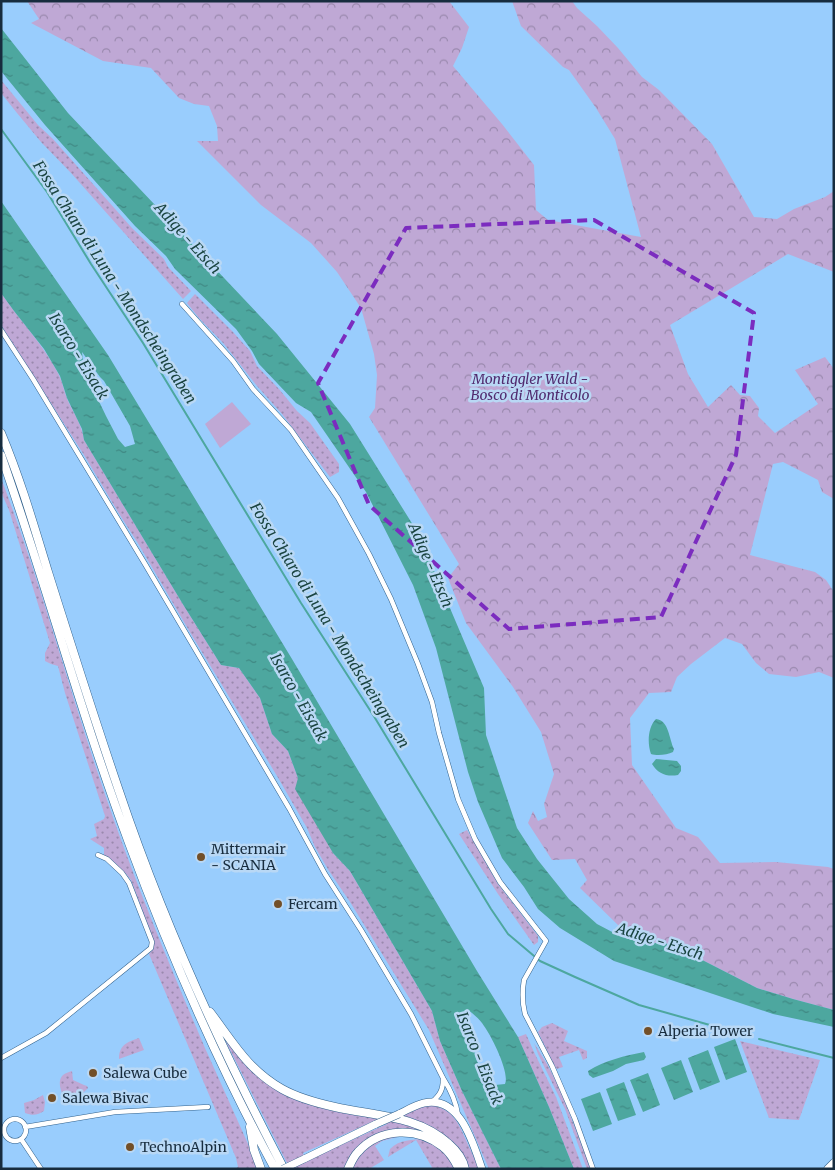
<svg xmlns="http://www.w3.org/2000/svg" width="835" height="1170" viewBox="0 0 835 1170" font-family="Merriweather,serif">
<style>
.grass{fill:url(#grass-dots);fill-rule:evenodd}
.forest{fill:url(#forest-crowns)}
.park{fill:#bfa8d5}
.water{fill:url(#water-ripples);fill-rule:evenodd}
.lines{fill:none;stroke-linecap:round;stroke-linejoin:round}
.stream{stroke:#4da79f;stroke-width:2}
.minor-casing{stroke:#32628d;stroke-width:5.5}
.primary-casing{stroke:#32628d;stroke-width:8}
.trunk-casing{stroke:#32628d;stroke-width:9}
.motorway-casing{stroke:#32628d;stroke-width:9}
.minor{stroke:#fff;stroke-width:4.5}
.primary{stroke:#fff;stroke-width:7}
.trunk{stroke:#fff;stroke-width:8}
.motorway{stroke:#fff;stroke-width:8}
.primary-bridge-casing{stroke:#32628d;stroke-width:8;stroke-linecap:butt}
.primary-bridge{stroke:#fff;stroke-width:7}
.marked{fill:none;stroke:#7b2cbf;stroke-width:4;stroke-dasharray:10 6;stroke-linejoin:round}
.poi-dot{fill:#724f28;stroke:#b9d8f5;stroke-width:2}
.labels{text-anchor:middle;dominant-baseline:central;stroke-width:5;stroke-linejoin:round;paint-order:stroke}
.park-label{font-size:14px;font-style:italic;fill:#512b6f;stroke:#b9d8f5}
.poi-label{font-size:14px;fill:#172c3e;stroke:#b9d8f5;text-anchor:start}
.water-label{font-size:15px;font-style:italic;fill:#1a4440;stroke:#b9d8f5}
</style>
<defs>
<pattern id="grass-dots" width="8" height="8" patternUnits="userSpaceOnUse" patternTransform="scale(1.25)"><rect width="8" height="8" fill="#bfa8d5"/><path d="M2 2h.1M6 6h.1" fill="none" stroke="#9a89ae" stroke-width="1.8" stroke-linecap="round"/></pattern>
<pattern id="forest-crowns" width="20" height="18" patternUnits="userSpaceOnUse" patternTransform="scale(1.25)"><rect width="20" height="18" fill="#bfa8d5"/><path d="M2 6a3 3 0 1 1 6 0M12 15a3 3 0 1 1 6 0" fill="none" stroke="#9a89ae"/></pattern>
<pattern id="water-ripples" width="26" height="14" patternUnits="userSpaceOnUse" patternTransform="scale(1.25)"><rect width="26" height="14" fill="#4da79f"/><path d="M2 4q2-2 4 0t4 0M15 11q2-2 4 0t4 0" fill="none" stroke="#3f8883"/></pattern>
</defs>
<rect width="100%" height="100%" fill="#99cdfd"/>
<path class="grass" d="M 1,80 L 38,125 L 53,139 L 132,228 L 164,259 L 168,267 L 191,291 L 183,299 L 71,173 L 41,142 L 17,113 L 1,93 Z
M 1,293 C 20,321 44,345 59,375 C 63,383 64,392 68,401 C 74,414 82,425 84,440 L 184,606 L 221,665 L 239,668 L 260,698 L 272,734 L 288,751 L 298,778 L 333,853 L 350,871 L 432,1011 L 440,1041 L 462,1091 L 501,1169 L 489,1169 L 429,1030 L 350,902 L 329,871 L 315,847 L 307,828 L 277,776 L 191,634 L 139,545 L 118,512 L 84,455 L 1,325 Z
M 195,294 L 233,332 L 250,351 L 257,366 L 279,389 L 297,411 L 310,423 L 339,464 L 339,472 L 330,477 L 282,414 L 257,386 L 224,344 L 199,318 L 187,303 Z
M 1,478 C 44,591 74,709 115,823 C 142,899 173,973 205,1048 C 223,1088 241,1128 259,1169 L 235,1169 L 238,1167 L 236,1158 L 149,954 L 153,949 L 154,942 L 131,880 C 123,870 115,862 104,855 L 104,848 L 90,839 L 97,836 L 94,824 L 104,819 L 105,816 L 65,693 L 58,666 L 51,664 L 45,661 L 45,653 L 50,643 L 9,510 L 1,492 Z
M 467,830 L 498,884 L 538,936 L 538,942 L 534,945 L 498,894 L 459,834 Z
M 552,1023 L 568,1031 L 564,1041 L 587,1051 L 587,1058 L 583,1060 L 579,1050 L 559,1057 L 563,1067 L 557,1069 L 555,1067 L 538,1032 L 542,1027 Z
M 526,1034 L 534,1052 L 556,1097 L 583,1169 L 574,1169 L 549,1107 L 518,1037 Z
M 139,1038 L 144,1050 L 119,1059 C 119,1045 127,1042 139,1038 Z
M 224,1038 L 246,1066 L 279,1090 L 318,1107 L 378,1119 L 394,1120 L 412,1126 L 439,1139 L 423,1133 L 372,1138 L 346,1169 L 290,1169 ZM 374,1121 L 387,1124 L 306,1161 L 303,1153 Z
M 740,1041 L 820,1060 L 799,1120 L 769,1118 Z
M 534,1043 L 547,1064 L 560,1089 L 591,1169 L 587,1169 L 565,1109 L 538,1054 Z
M 72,1071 L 73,1080 L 84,1085 L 87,1086 L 88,1088 L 75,1101 L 66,1101 C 62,1094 56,1082 63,1075 C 65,1073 69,1072 72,1071 Z
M 43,1095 L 45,1102 L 44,1111 C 38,1115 33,1116 25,1113 L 24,1103 L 34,1100 Z
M 432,1105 C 453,1110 458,1122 466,1140 C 470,1150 475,1159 479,1169 L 468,1169 L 455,1146 L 399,1117 L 421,1107 Z
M 397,1135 L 397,1137 L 382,1141 L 375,1146 L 384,1160 L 369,1169 L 351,1169 C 366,1145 371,1143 397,1135 Z
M 425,1139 L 441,1148 L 458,1169 L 433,1169 L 416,1140 L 388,1157 L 390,1149 C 400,1139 412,1140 425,1139 Z"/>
<path class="forest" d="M 27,1 L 449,1 L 469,27 L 462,48 L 453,66 L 502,124 L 534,165 L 536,210 L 548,220 L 641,237 L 615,139 L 596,108 L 569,70 L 563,67 L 521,26 L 512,1 L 572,1 L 577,8 L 597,26 L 618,48 L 642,77 L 659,90 L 712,144 L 754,217 L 777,219 L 794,209 L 825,197 L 834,191 L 834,272 L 788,254 L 670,325 L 688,374 L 708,407 L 731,385 L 740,395 L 750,396 L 759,408 L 758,416 L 775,433 L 818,404 L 795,370 L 825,357 L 834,369 L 834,499 L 822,492 L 818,480 L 783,462 L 773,464 L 750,555 L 815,572 L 826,580 L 834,592 L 834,678 L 819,672 L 796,677 L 769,674 L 756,663 L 742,644 L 725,638 L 691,664 L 677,677 L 671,692 L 649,693 L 630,718 L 632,765 L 676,828 L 698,837 L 720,863 L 776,862 L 828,867 L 834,869 L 834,1010 L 793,999 L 757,988 L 671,944 L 642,942 L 616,934 L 620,927 L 580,888 L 587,880 L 575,859 L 552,860 L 528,823 L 533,811 L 538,821 L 547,817 L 544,804 L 554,774 L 541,732 L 513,687 L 466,623 L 448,578 L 459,564 L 369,417 L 375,408 L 377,375 L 374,354 L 361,308 L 337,272 L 311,243 L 261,205 L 197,141 L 218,141 L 217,126 L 209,106 L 194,104 L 179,98 L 151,68 L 103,61 L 31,23 L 39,19 Z"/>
<path class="park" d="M 232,402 L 251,424 L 220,448 L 205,424 Z"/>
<path class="water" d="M 1,28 L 68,113 L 277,334 L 350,424 L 418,533 L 484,688 L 486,735 L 517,828 L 537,859 L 569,899 L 597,924 L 616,934 L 642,942 L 671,944 L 757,988 L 793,999 L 834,1010 L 834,1027 L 773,1014 L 614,961 L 560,928 L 538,909 L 524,887 L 502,858 L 478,802 L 468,772 L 436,648 L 413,585 L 366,492 L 311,412 L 296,403 L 259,364 L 252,351 L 236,329 L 175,269 L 166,256 L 135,226 L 45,125 L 1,71 Z
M 1,201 L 108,355 L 292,659 L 477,971 L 518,1037 L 549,1107 L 574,1169 L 501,1169 L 462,1091 L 440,1041 L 432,1011 L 350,871 L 333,853 L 295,789 L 298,778 L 288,751 L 272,734 L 260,698 L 239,668 L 221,665 L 184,606 L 84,440 L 82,429 L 67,398 L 60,376 L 44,349 L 14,311 L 1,293 ZM 82,352 L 100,377 L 104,381 L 130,426 L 135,444 L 125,447 L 118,439 L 106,416 L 84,370 ZM 467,1009 C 473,1014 480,1019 484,1026 C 492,1037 510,1073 505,1084 L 495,1085 L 482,1071 L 476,1059 L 465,1012 Z
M 656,719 C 669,720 669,739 674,749 L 673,752 C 667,755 657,756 651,754 C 647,743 648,727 656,719 Z
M 656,759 L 677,761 L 681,766 L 681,771 L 678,775 C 667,777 658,774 652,764 Z
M 735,1039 L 747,1072 L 726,1080 L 714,1047 Z
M 708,1050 L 720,1082 L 700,1090 L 688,1058 Z
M 644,1052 L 646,1057 L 644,1060 L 626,1064 L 613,1071 L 593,1078 L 589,1075 L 588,1071 C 605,1060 625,1056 644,1052 Z
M 681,1060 L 693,1092 L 674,1100 L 661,1068 Z
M 648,1073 L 660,1105 L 643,1112 L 630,1080 Z
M 624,1082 L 636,1115 L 618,1121 L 606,1089 Z
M 600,1092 L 612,1124 L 593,1131 L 581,1099 Z"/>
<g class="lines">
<path class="stream" d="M 1,129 L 47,192 L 91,264 L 143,343 L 301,603 L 375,718 L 491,909 L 508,934 L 540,961 L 575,977 L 639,1005 L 724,1029
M 759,1039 L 834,1058"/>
<defs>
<path id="minor" d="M 182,304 L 233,361 L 253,389 L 291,430 L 338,498 L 369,554 L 391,599 L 418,664 L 432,702 L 439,733 L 458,799 L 475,839 L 500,882 L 546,941 L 524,980 C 522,992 522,1002 525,1014 L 552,1066 L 575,1119 L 593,1169
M 1,330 L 33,379 L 145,564 L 289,808 L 325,874 L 361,930 L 411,1014 L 443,1078 C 450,1089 456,1101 458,1115
M 1,1058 L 46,1033 L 151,948 L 152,942 L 129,883 L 122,873 L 107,859 L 98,855
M 432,1102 C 440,1095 443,1090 443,1079
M4 1130a11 11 0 1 1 22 0a11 11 0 1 1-22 0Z
M 25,1127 L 115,1112 L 208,1107
M 21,1139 L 41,1169"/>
<path id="primary" d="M 399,1114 C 407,1110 415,1105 424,1103 C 460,1095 473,1143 482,1169
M 304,1159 L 376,1124"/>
<path id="trunk" d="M 828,1169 L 834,1163"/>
<path id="motorway" d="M 1,433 C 20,478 34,526 48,572 C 71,645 94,718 119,791 C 163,922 220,1047 284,1169
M 1,455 C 46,583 81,715 129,843 C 170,954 218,1064 275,1169
M 210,1012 C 233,1042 247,1069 282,1089 C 298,1098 317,1103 335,1107 C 374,1116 418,1115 449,1144 C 457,1151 463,1159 465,1169
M 250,1127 L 254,1150 L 261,1169
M 348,1169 C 351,1163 353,1157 358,1152 C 380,1127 418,1127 443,1147 C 450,1152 455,1161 459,1169"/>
</defs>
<use href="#minor" class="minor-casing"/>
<use href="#primary" class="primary-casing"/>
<use href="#trunk" class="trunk-casing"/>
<use href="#motorway" class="motorway-casing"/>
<use href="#minor" class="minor"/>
<use href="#primary" class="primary"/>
<use href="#trunk" class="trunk"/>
<use href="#motorway" class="motorway"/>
<defs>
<path id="primary-bridge" d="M 376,1124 L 399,1114
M 283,1169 L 304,1159"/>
</defs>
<use href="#primary-bridge" class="primary-bridge-casing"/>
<use href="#primary-bridge" class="primary-bridge"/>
</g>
<path class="marked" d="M 594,220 L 754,313 L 736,455 L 661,617 L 509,629 L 369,505 L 318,383 L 406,228 Z"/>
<g class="poi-dot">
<circle cx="201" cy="857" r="5"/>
<circle cx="278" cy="904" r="5"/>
<circle cx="648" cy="1031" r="5"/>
<circle cx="93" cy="1073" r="5"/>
<circle cx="52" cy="1098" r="5"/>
<circle cx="130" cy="1147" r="5"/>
</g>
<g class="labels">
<g class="park-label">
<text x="530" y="379">Montiggler Wald -<tspan x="530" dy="16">Bosco di Monticolo</tspan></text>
</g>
<g class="poi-label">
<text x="211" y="849">Mittermair<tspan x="211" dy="16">- SCANIA</tspan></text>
<text x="288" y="904">Fercam</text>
<text x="658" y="1031">Alperia Tower</text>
<text x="103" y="1073">Salewa Cube</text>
<text x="62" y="1098">Salewa Bivac</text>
<text x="140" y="1147">TechnoAlpin</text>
</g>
<g class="water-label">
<text transform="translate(188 238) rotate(48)">Adige - Etsch</text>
<text transform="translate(115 282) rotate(57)">Fossa Chiaro di Luna - Mondscheingraben</text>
<text transform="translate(79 356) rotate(58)">Isarco - Eisack</text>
<text transform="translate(431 565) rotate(67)">Adige - Etsch</text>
<text transform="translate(330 625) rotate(58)">Fossa Chiaro di Luna - Mondscheingraben</text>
<text transform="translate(299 697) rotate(60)">Isarco - Eisack</text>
<text transform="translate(660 941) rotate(18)">Adige - Etsch</text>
<text transform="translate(480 1058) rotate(68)">Isarco - Eisack</text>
</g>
</g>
<rect width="835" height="1170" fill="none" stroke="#172c3e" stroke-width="5"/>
</svg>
